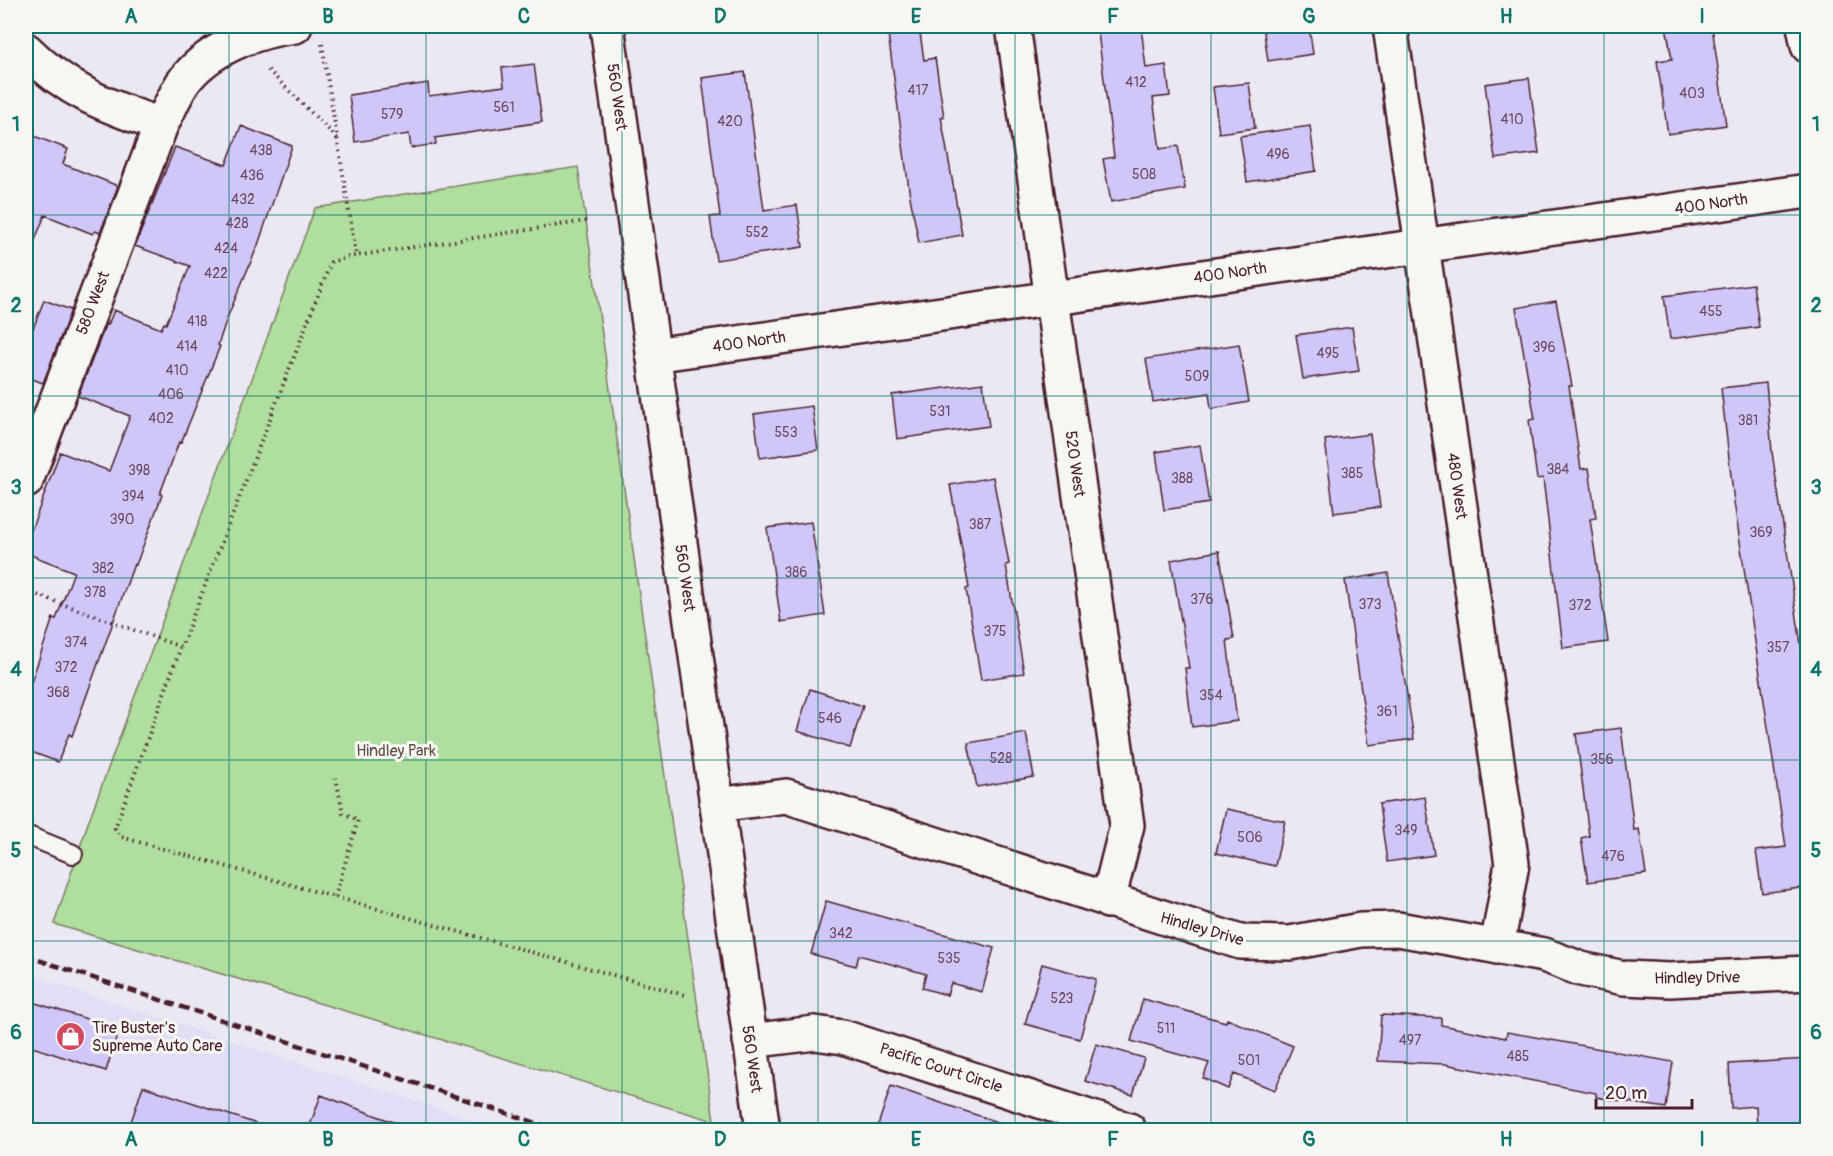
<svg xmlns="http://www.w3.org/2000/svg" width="1833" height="1156" viewBox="0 0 1833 1156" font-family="Pangolin,sans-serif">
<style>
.built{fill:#e3def5}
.green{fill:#afde9e;stroke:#7c7e64;stroke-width:1.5}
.building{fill:#d0c6f8;stroke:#4a1f2b;stroke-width:1.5}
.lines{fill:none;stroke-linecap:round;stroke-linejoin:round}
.service-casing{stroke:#4a1f2b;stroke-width:22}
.minor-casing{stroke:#4a1f2b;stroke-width:38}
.path{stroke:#4a1f2b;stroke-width:4;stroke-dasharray:1.5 4.5;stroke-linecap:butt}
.service{stroke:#f6f6f2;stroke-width:18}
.minor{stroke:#f6f6f2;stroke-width:33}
.rail{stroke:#4a1f2b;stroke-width:4.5;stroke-dasharray:9 4.5;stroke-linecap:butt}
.grid{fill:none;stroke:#0f766e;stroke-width:1.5;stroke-opacity:0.55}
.labels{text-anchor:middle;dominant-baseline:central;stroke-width:6;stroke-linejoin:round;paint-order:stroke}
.number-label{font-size:14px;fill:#6c495e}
.street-label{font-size:16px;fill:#4a1f2b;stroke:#f6f6f2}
.park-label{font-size:16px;fill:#634f48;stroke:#f6f6f2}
.poi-label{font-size:16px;fill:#4a1f2b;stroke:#f6f6f2;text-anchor:start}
.neatline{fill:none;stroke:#0f766e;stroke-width:2}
.grid-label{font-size:20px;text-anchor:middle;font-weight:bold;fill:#0f766e}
</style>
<rect width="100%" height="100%" fill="#ebe8f4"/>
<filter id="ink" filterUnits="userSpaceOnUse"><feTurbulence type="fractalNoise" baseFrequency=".0167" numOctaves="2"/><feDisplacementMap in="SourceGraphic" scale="12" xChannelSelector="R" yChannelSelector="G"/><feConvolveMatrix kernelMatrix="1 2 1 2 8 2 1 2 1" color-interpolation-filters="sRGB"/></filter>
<g filter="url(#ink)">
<path class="built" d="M 26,974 L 505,1130 L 26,1130 Z"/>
<path class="green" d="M 578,167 L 586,221 L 714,1121 L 54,924 L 89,820 L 315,208 Z"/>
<path class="building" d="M 887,26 L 919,26 L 924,60 L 935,58 L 944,117 L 941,117 L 962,235 L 919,243 L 910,197 Z
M 1263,26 L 1309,26 L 1313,54 L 1268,61 Z
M 1666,26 L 1712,26 L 1726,125 L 1668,134 L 1657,61 L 1672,59 Z
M 1141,27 L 1146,68 L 1166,65 L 1170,96 L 1153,98 L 1160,149 L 1178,146 L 1185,189 L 1111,202 L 1103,159 L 1114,157 L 1098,33 Z
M 534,64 L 542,122 L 435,138 L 436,144 L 411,148 L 409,134 L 355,142 L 349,95 L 428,83 L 429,96 L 504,86 L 502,68 Z
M 745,72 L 764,210 L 797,205 L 803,247 L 716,260 L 710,217 L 720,216 L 702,78 Z
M 1529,78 L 1539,153 L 1495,159 L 1485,84 Z
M 1249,83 L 1255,128 L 1219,133 L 1213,87 Z
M 241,126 L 292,146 L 258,245 L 227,318 L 218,345 L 220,346 L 181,443 L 179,442 L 160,494 L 162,495 L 136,565 L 134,564 L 72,736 L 69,734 L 58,762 L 26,750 L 26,697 L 53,618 L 56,619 L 74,572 L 26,553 L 26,544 L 60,452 L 109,471 L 130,416 L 78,396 L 106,324 L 108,325 L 114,310 L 161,329 L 164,323 L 166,324 L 190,266 L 135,246 L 175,147 L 226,165 Z
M 1310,126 L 1316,171 L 1247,182 L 1240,136 Z
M 26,133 L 68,149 L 63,164 L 118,186 L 100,233 L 95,231 L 93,234 L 45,215 L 27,260 Z
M 1753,284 L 1759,327 L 1670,339 L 1664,296 Z
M 44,300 L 71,310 L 43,383 L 26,377 L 26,347 Z
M 1556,301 L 1572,386 L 1569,386 L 1581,469 L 1589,468 L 1596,518 L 1590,519 L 1608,642 L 1563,648 L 1543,478 L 1537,479 L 1529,420 L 1535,419 L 1516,308 Z
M 1352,327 L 1359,371 L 1303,379 L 1296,335 Z
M 1239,344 L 1249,402 L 1211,409 L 1209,393 L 1153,402 L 1146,359 Z
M 983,383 L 989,426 L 897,439 L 892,395 Z
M 1766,383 L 1772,452 L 1808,691 L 1808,887 L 1762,893 L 1756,851 L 1786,847 L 1734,502 L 1721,388 Z
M 812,406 L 818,450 L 760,458 L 754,414 Z
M 1370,434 L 1380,507 L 1334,513 L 1325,440 Z
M 1200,445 L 1209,503 L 1164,510 L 1156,452 Z
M 993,477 L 1009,564 L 1006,565 L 1024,673 L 981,680 L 966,589 L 969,588 L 950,485 Z
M 811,522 L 825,615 L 781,622 L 767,528 Z
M 1219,551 L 1234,639 L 1227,640 L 1237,721 L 1192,727 L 1185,668 L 1189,668 L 1171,560 Z
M 1388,573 L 1414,739 L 1369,745 L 1345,580 Z
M 810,689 L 863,706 L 850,748 L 797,731 Z
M 1621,728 L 1634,830 L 1639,829 L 1646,874 L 1588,882 L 1581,838 L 1589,836 L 1576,734 Z
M 1026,733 L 1034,777 L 977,787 L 968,743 Z
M 1425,797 L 1434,855 L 1387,862 L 1379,804 Z
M 1226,809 L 1285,821 L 1275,866 L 1216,853 Z
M 826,901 L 994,948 L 982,992 L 951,983 L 947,995 L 922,988 L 926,974 L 859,955 L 856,966 L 811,954 Z
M 1042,964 L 1096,979 L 1080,1039 L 1025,1024 Z
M 1143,999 L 1226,1022 L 1227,1019 L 1293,1046 L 1275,1090 L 1234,1074 L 1228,1089 L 1203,1078 L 1209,1063 L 1131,1041 Z
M 26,1000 L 119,1029 L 106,1071 L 26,1045 Z
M 1381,1015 L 1441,1018 L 1441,1025 L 1506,1038 L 1507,1032 L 1673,1062 L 1666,1108 L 1596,1097 L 1596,1093 L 1445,1064 L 1378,1061 Z
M 1096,1044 L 1144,1058 L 1133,1095 L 1085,1081 Z
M 1808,1059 L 1808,1125 L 1757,1128 L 1756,1106 L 1731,1108 L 1729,1064 Z
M 143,1086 L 263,1126 L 262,1131 L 128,1131 Z
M 891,1086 L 1009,1126 L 1008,1131 L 876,1131 Z
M 321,1095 L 409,1128 L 408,1131 L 308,1131 Z"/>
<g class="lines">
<defs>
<path id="service" d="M 26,835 L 73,854"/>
<path id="minor" d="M 607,26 L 763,1130
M 1013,26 L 1127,825 L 1108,901
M 1390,26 L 1512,864 L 1497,947
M 1804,26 L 1808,46
M 26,50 C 68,92 106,106 161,125
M 653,355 L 1808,191
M 26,481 L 161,125 C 168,112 174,97 182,84 C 206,49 254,31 295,26
M 717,805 L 786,796 L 1240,942 L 1290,943 L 1361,930 L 1398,929 L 1544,955 L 1581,969 L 1624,978 L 1670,980 L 1808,973
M 750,1041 L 815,1033 L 843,1037 L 1129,1130"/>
</defs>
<use href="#service" class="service-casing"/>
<use href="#minor" class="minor-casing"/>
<path class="path" d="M 322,44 L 356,255
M 268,70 L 338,139
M 586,221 L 348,257 L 331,262 L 181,647 L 115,828 L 121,837 L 688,996
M 32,593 L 181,647
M 335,897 L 358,820 L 343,813 L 336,778
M 988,1130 L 991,1120"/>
<use href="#service" class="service"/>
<use href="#minor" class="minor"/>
<path class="rail" d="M 26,956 L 558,1130"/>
</g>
</g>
<path class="grid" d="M 229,26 L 229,1130M 426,26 L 426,1130M 622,26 L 622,1130M 818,26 L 818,1130M 1015,26 L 1015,1130M 1211,26 L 1211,1130M 1407,26 L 1407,1130M 1604,26 L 1604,1130M 26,215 L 1808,215M 26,396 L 1808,396M 26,578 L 1808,578M 26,760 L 1808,760M 26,941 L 1808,941"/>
<defs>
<symbol id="shop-disc" viewBox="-11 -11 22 22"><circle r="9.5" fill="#d1495b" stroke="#f6f6f2"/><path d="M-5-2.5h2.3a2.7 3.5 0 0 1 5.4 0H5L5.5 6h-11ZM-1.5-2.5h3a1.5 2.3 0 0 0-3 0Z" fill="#fff"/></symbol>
</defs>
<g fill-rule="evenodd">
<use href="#shop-disc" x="54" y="1020" width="33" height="33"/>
</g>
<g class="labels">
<g class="number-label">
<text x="1136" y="82">412</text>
<text x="918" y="90">417</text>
<text x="1692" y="93">403</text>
<text x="504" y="107">561</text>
<text x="392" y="114">579</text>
<text x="1512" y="119">410</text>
<text x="730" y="121">420</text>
<text x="261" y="150">438</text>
<text x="1278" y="154">496</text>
<text x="1144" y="174">508</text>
<text x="252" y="175">436</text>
<text x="243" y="199">432</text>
<text x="237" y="223">428</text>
<text x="757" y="232">552</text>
<text x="226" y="248">424</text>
<text x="216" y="273">422</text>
<text x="1711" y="311">455</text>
<text x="197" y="321">418</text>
<text x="187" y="346">414</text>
<text x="1544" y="347">396</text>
<text x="1328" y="353">495</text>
<text x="177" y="370">410</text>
<text x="1197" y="376">509</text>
<text x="171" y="394">406</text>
<text x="940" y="411">531</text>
<text x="161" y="418">402</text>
<text x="1748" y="420">381</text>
<text x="786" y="432">553</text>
<text x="1558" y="469">384</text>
<text x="139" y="470">398</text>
<text x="1352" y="473">385</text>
<text x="1182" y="478">388</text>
<text x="133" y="496">394</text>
<text x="122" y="519">390</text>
<text x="980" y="524">387</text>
<text x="1761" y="532">369</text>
<text x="103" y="568">382</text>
<text x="796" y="572">386</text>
<text x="95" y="592">378</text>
<text x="1202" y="599">376</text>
<text x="1370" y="604">373</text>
<text x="1580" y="605">372</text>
<text x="995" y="631">375</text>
<text x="76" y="642">374</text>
<text x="1778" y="647">357</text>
<text x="66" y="667">372</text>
<text x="58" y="692">368</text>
<text x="1211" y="695">354</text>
<text x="1387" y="711">361</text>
<text x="830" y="718">546</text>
<text x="1001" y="758">528</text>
<text x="1602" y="759">356</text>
<text x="1406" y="830">349</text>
<text x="1250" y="837">506</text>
<text x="1613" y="856">476</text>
<text x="841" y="933">342</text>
<text x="949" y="958">535</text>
<text x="1062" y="998">523</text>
<text x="1166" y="1028">511</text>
<text x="1410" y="1040">497</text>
<text x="1518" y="1056">485</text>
<text x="1249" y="1060">501</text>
</g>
<g class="street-label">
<text transform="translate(617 97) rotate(82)">560 West</text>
<text transform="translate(1711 204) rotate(-8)">400 North</text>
<text transform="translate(1230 273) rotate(-8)">400 North</text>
<text transform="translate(93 303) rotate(-69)">580 West</text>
<text transform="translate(749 342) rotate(-8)">400 North</text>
<text transform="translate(1075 464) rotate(82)">520 West</text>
<text transform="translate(1457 486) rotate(82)">480 West</text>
<text transform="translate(685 578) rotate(82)">560 West</text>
<text transform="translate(1202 929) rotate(16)">Hindley Drive</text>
<text transform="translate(1697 978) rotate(-1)">Hindley Drive</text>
<text transform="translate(752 1059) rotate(82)">560 West</text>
<text transform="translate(941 1068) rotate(18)">Pacific Court Circle</text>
</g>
<g class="park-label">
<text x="396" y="751">Hindley Park</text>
</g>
<g class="poi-label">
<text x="92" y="1028">Tire Buster's<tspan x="92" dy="18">Supreme Auto Care</tspan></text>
</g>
</g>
<rect width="1833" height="1156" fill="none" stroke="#f6f6f2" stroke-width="66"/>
<path d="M1596 1099v9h96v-9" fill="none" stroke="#4a1f2b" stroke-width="3"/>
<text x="1605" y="1099" font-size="18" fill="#4a1f2b" stroke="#f6f6f2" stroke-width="4.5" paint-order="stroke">20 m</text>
<rect x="33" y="33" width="1767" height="1090" class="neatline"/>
<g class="grid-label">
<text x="131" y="23">A</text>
<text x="328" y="23">B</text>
<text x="524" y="23">C</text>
<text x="720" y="23">D</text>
<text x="916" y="23">E</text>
<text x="1113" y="23">F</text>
<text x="1309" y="23">G</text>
<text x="1506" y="23">H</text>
<text x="1702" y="23">I</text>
<text x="16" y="131">1</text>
<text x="1816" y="131">1</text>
<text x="16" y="312">2</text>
<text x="1816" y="312">2</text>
<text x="16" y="494">3</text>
<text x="1816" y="494">3</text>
<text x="16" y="676">4</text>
<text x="1816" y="676">4</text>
<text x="16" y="857">5</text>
<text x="1816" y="857">5</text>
<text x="16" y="1039">6</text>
<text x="1816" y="1039">6</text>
<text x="131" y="1146">A</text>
<text x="328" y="1146">B</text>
<text x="524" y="1146">C</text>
<text x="720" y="1146">D</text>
<text x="916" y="1146">E</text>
<text x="1113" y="1146">F</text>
<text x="1309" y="1146">G</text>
<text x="1506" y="1146">H</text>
<text x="1702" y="1146">I</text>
</g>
</svg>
